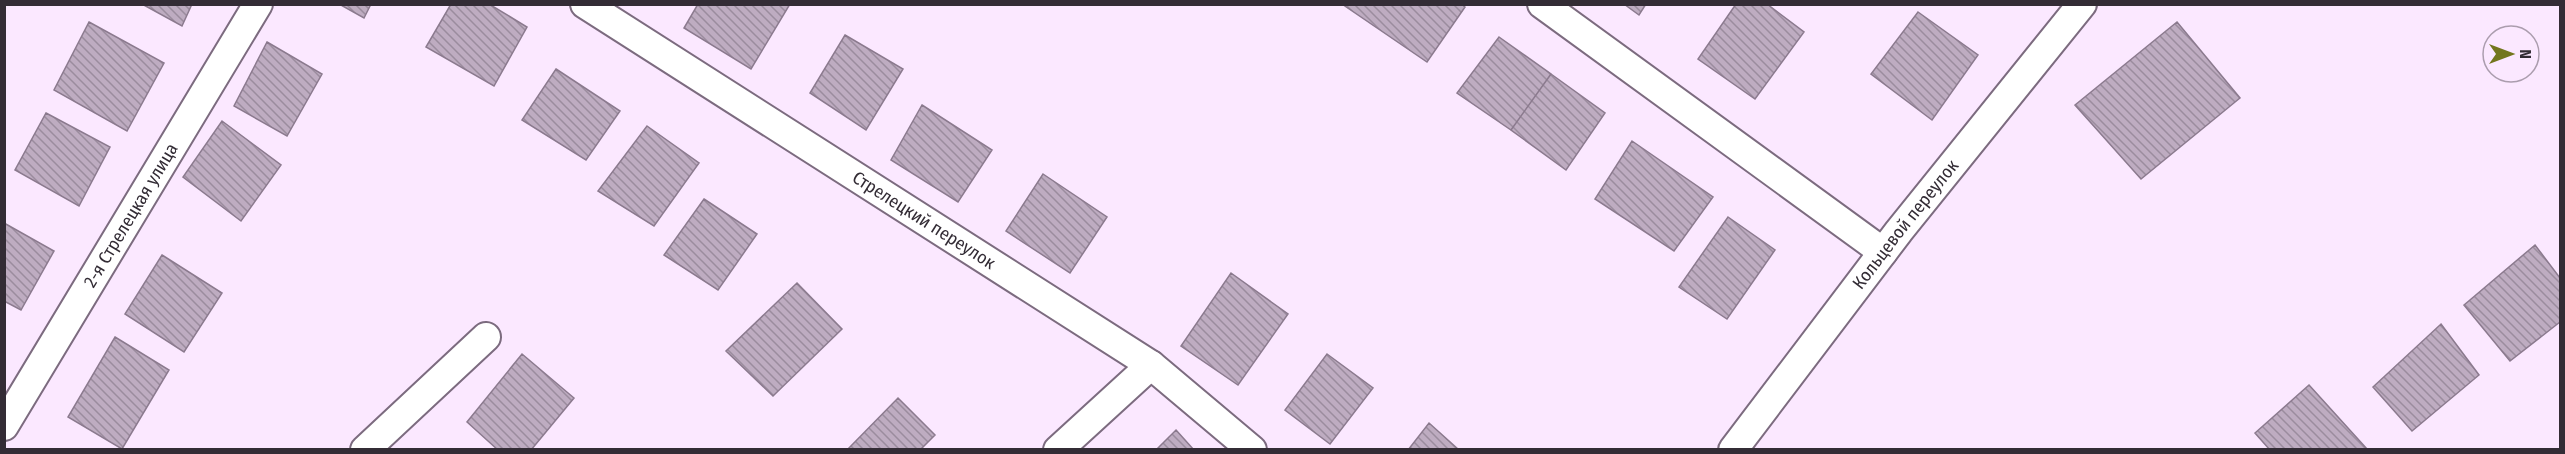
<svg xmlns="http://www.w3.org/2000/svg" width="2565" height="454" viewBox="0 0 2565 454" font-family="'Fira Sans Condensed',sans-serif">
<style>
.building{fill:url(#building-back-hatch);stroke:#8b7a8e;stroke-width:1.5}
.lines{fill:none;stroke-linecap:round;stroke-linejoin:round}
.minor-casing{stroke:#7c6b7f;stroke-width:32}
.minor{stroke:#fff;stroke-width:28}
.labels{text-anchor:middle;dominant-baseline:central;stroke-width:5;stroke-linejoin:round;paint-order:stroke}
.street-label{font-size:18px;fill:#332c35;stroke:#fbe8ff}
</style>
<defs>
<pattern id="building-back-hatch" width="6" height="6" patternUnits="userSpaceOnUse" patternTransform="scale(1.5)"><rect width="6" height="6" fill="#beacc1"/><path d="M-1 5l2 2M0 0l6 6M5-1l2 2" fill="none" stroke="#9b8c9e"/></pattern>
</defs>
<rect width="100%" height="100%" fill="#fbe8ff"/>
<path class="building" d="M 142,4 L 192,4 L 182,26 Z
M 339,4 L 371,4 L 364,18 Z
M 451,4 L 489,4 L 527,27 L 494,86 L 426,47 Z
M 698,4 L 790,4 L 751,69 L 684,28 Z
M 1342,4 L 1462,4 L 1465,7 L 1427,62 Z
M 1624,4 L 1646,4 L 1639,15 Z
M 1736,4 L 1767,4 L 1804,32 L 1755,99 L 1698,59 Z
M 1918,12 L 1978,55 L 1932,120 L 1871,74 Z
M 89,22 L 164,63 L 127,131 L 54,90 Z
M 2177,22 L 2240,98 L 2141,179 L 2075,105 Z
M 845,35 L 903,69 L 866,130 L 810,93 Z
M 1499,37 L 1551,74 L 1511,130 L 1457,93 Z
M 267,42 L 322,74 L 287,136 L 234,106 Z
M 556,69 L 620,111 L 586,160 L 522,120 Z
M 1551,74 L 1605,113 L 1566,170 L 1511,130 Z
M 922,105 L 992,150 L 958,202 L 891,160 Z
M 46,113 L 110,147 L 79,206 L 15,170 Z
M 222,121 L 281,165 L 241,221 L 183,177 Z
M 647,126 L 699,163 L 654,226 L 598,191 Z
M 1632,141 L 1713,197 L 1674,251 L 1595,199 Z
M 1043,174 L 1107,217 L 1070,273 L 1006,231 Z
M 704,199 L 757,234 L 718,290 L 664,255 Z
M 1728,217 L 1775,250 L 1727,319 L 1679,287 Z
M 4,223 L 54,251 L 21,310 L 4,301 Z
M 2535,245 L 2560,278 L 2560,322 L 2510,361 L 2464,305 Z
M 162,255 L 222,293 L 184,352 L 125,314 Z
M 1231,273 L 1288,314 L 1238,385 L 1181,346 Z
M 797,283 L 842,329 L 773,396 L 726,351 Z
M 2441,324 L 2479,375 L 2412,431 L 2373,387 Z
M 115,337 L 169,370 L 122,449 L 68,417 Z
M 522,354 L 574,398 L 531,450 L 498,450 L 467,422 Z
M 1327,354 L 1373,388 L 1330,444 L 1285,410 Z
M 2309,385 L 2367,449 L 2366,450 L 2270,450 L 2255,433 Z
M 898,398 L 935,435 L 920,450 L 847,450 Z
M 1429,423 L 1459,450 L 1408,450 Z
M 1176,430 L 1194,450 L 1156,450 Z"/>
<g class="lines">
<defs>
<g id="minor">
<path id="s1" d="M 585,4 L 1151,365 L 1252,450"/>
<path d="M 1542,4 L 1883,252"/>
<path id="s2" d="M 4,426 L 258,4"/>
<path d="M 365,450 L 486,337"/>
<path d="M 1058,450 L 1151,365"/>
<path id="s3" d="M 1733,450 L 1899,231 L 2082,4"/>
</g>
</defs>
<use href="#minor" class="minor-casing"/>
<use href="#minor" class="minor"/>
</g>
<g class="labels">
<g class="street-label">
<text stroke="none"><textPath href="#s2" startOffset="246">2-я Стрелецкая улица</textPath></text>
<text stroke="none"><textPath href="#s1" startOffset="402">Стрелецкий переулок</textPath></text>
<text stroke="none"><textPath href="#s3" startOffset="284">Кольцевой переулок</textPath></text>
</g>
</g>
<rect width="2565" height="454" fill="none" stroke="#332c35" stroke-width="12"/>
<g transform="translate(2511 54) rotate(90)"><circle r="28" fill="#fbe8ff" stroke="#ab9dae" stroke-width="1.5"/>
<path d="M0-4.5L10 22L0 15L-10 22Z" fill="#73761d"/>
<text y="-9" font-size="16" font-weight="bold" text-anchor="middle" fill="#332c35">N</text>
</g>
</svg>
